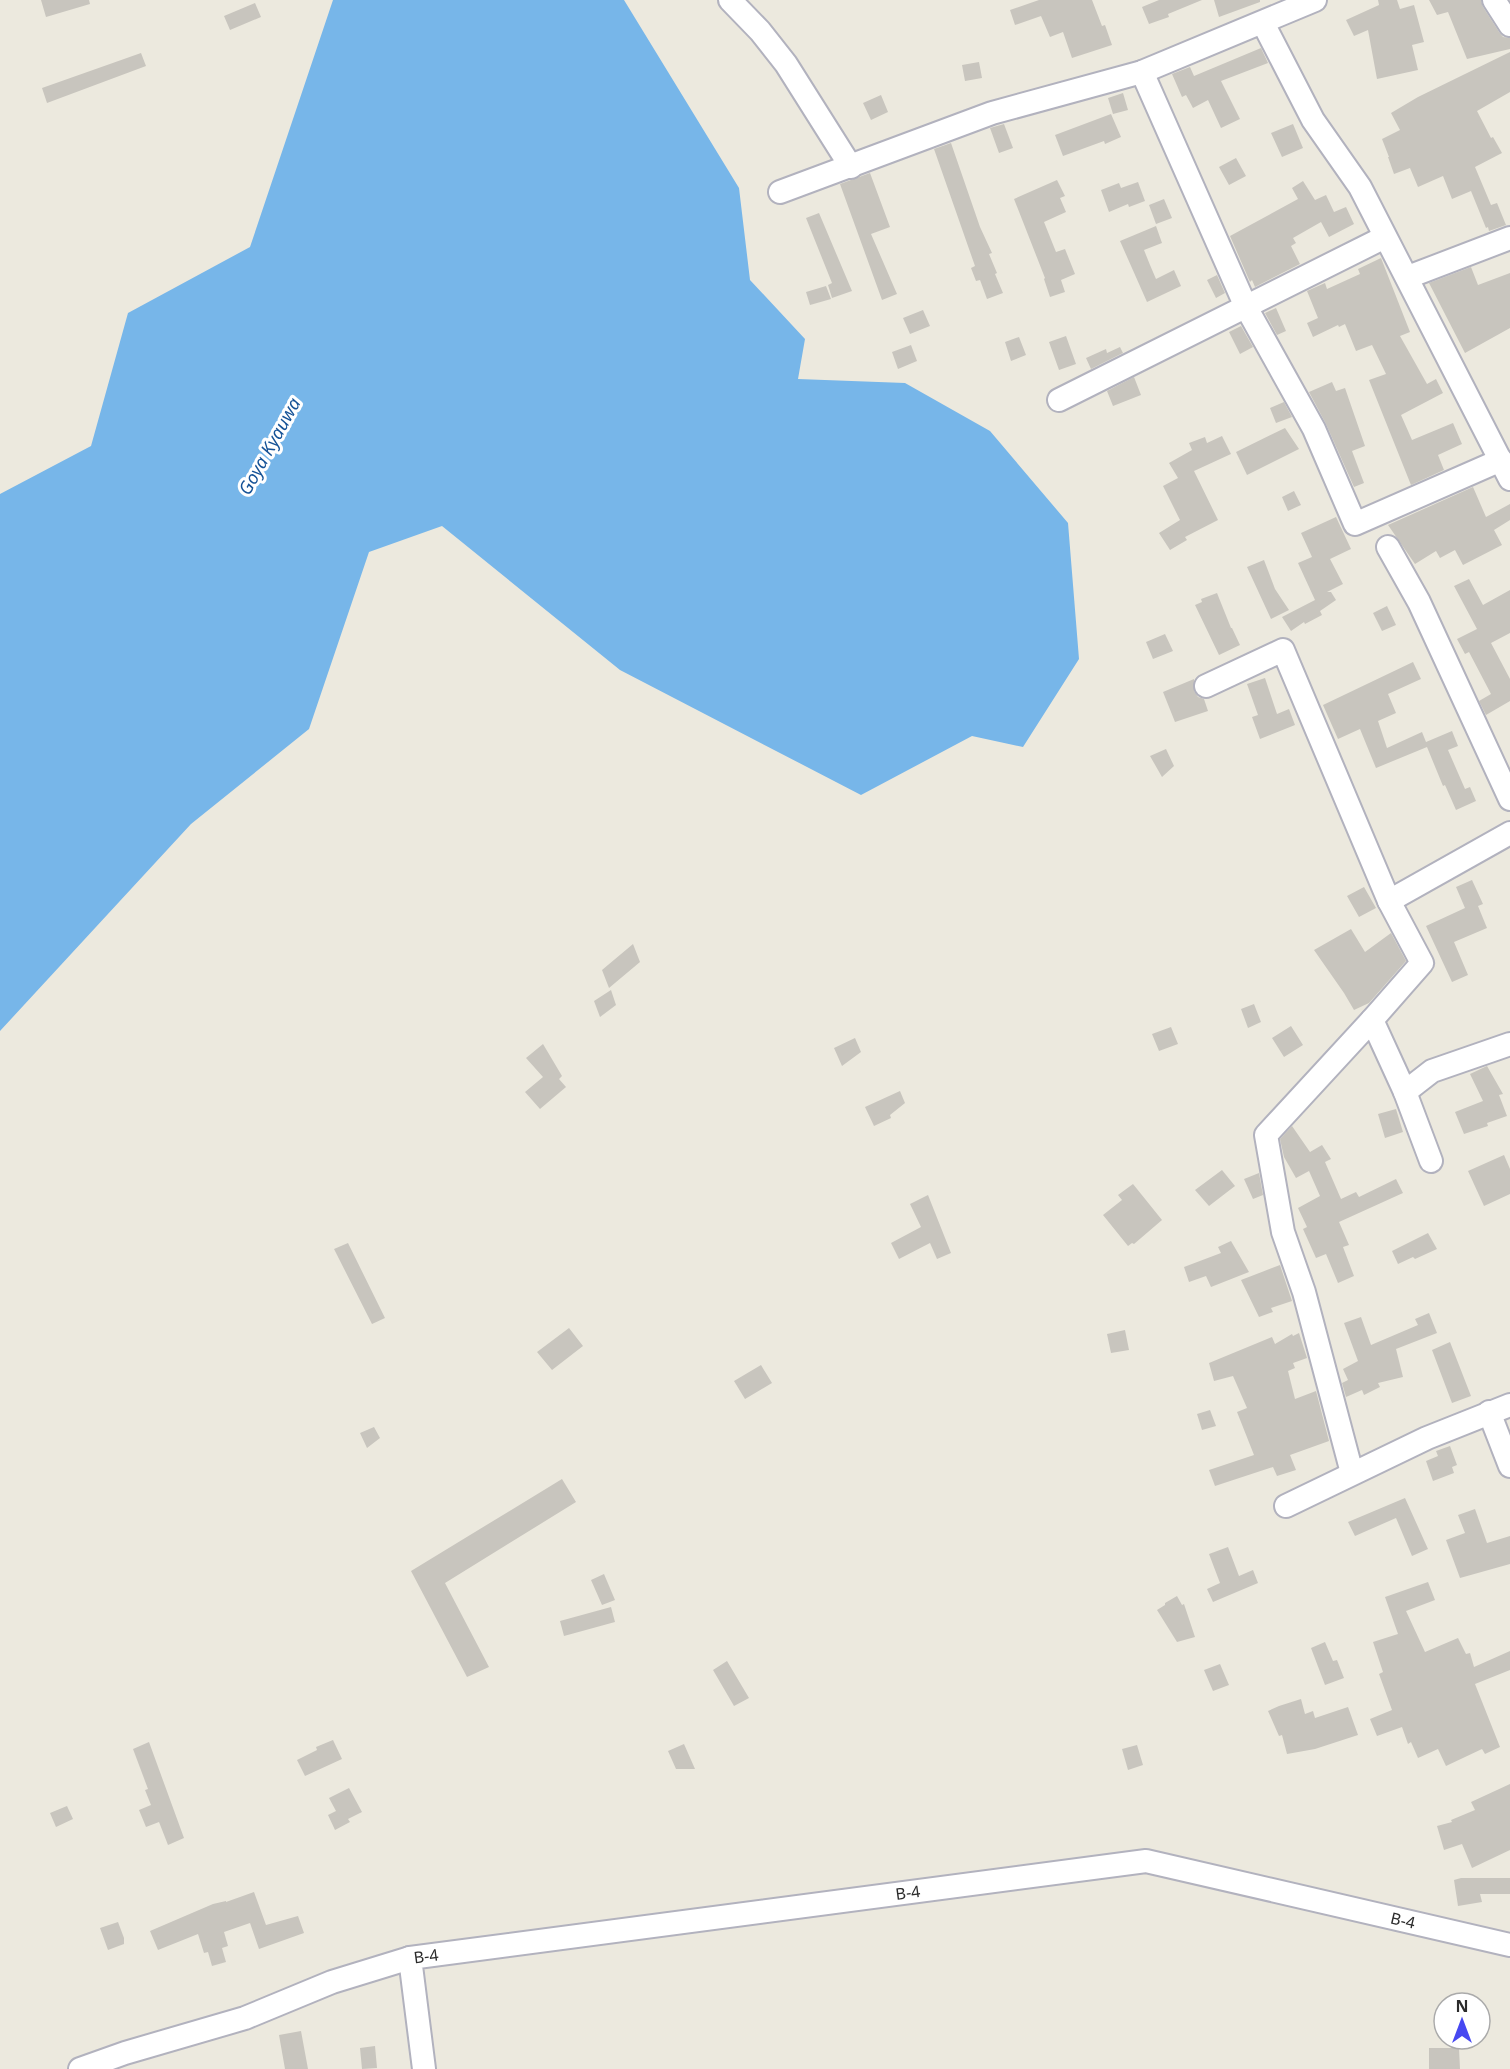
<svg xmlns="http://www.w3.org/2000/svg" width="1510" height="2069" viewBox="0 0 1510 2069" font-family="'Noto Sans',sans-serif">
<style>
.water{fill:#77b6e9}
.building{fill:#c8c5be}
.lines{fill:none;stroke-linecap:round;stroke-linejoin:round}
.street-casing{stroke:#b2b2be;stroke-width:26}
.street{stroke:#fff;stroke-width:22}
.labels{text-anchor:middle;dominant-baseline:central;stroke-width:6;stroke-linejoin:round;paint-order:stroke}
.street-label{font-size:16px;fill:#2b2b2b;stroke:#fff}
.water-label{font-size:18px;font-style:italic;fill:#155296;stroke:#fff}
</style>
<rect width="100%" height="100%" fill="#ece9de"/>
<path class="water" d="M 333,0 L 624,0 L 739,188 L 750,280 L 805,339 L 798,379 L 905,383 L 990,431 L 1068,523 L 1079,659 L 1023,747 L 972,736 L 861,795 L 620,670 L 442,526 L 369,552 L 309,729 L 191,824 L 0,1031 L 0,494 L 91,446 L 128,313 L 250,247 Z"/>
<path class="building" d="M 41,0 L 89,0 L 90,4 L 46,17 Z
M 1039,0 L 1092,0 L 1102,26 L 1105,25 L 1112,45 L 1072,58 L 1063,32 L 1050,37 L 1041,16 L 1015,25 L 1010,10 Z
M 1159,0 L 1202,0 L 1168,14 L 1169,17 L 1149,24 L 1142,7 Z
M 1214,0 L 1260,0 L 1260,2 L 1219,17 Z
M 1378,0 L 1397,0 L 1400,9 L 1414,5 L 1424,42 L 1412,45 L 1418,70 L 1377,79 L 1368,30 L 1354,36 L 1346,20 L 1379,5 Z
M 1429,0 L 1481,0 L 1483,7 L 1499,32 L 1503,37 L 1510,38 L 1510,49 L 1467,59 L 1448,12 L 1437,15 Z
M 255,3 L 261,17 L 230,30 L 224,16 Z
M 1261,48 L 1268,63 L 1221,81 L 1240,119 L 1221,128 L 1208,100 L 1193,108 L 1186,95 L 1182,97 L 1172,74 L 1190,67 L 1194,76 Z
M 1510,52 L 1510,92 L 1477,111 L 1491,138 L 1493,137 L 1502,153 L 1475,167 L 1491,205 L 1497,203 L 1506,225 L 1489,231 L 1488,227 L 1486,228 L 1471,191 L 1452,199 L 1443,176 L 1418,187 L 1410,168 L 1394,174 L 1388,157 L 1389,157 L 1382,139 L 1400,130 L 1391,113 L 1418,97 Z
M 141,53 L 146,66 L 47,103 L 42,88 Z
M 979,62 L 982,78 L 965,81 L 962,65 Z
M 1123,93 L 1128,110 L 1113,114 L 1108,98 Z
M 881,95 L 888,112 L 871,120 L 863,103 Z
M 1111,114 L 1121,137 L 1105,144 L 1104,141 L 1063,156 L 1055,135 Z
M 1004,124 L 1013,148 L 999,153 L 990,128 Z
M 1293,124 L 1303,148 L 1282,157 L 1271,133 Z
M 951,143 L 980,227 L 992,253 L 989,254 L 997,273 L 995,274 L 1003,293 L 987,299 L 980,280 L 976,281 L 971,268 L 975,266 L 934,149 Z
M 1236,158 L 1246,176 L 1229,185 L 1219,167 Z
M 870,173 L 890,227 L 871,234 L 897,294 L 882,300 L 840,184 Z
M 1057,180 L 1065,196 L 1060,198 L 1066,212 L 1044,222 L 1056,252 L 1065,249 L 1075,274 L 1061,280 L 1065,292 L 1050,297 L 1044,279 L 1045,278 L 1014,199 Z
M 1303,181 L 1315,200 L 1326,195 L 1334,212 L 1346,207 L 1354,224 L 1329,237 L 1321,222 L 1293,238 L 1296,243 L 1291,246 L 1300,264 L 1255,287 L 1252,280 L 1250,282 L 1230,236 L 1298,199 L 1292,188 Z
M 1138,182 L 1145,201 L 1129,207 L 1128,204 L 1109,212 L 1101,190 L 1119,183 L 1121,188 Z
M 1164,199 L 1172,218 L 1156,224 L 1149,205 Z
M 819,213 L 852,291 L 832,298 L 828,285 L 832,283 L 806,218 Z
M 1156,226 L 1162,243 L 1144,250 L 1150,265 L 1156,279 L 1174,270 L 1181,286 L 1147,302 L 1120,241 Z
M 1381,258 L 1410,332 L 1400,336 L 1427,384 L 1436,379 L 1443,393 L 1401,415 L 1412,440 L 1453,423 L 1462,444 L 1438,455 L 1444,470 L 1411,485 L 1369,380 L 1386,374 L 1372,345 L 1356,351 L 1345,324 L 1339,327 L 1338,325 L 1313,337 L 1307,323 L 1318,318 L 1307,291 L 1325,283 L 1327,289 L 1360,274 L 1358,269 Z
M 1471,267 L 1478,285 L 1510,273 L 1510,328 L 1465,353 L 1429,283 Z
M 1217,275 L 1225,293 L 1216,298 L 1207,280 Z
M 826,286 L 831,299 L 810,305 L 806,292 Z
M 1276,308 L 1286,331 L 1277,335 L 1265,313 Z
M 923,310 L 930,326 L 910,334 L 903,318 Z
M 1241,326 L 1253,347 L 1240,354 L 1229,332 Z
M 1066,336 L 1076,364 L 1059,370 L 1049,342 Z
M 1019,337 L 1026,355 L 1011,361 L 1005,342 Z
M 911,345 L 917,361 L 898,369 L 892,352 Z
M 1120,347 L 1123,353 L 1091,369 L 1086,358 L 1106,349 L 1107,353 Z
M 1134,377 L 1141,395 L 1113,406 L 1107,391 Z
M 1332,382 L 1336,391 L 1345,388 L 1365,446 L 1352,451 L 1364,483 L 1354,487 L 1326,424 L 1309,392 Z
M 1284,402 L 1292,417 L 1276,423 L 1270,408 Z
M 1285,428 L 1299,449 L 1247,475 L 1236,452 Z
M 1222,436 L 1231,454 L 1194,471 L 1218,520 L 1185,537 L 1187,540 L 1170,550 L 1159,533 L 1180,520 L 1163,486 L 1178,478 L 1169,463 L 1192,450 L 1189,443 L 1205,437 L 1207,443 Z
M 1473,487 L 1486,517 L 1510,504 L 1510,520 L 1494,530 L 1502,545 L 1463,565 L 1455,550 L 1440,558 L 1436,551 L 1415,564 L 1388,525 Z
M 1294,491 L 1301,505 L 1288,511 L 1282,497 Z
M 1336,517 L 1351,549 L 1330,559 L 1343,584 L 1327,592 L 1331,592 L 1336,600 L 1320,611 L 1322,615 L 1305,624 L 1304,622 L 1291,631 L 1282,617 L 1315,600 L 1298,563 L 1312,557 L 1301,533 Z
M 1264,560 L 1275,589 L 1289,610 L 1271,619 L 1247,567 Z
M 1469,579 L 1483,605 L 1510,590 L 1510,633 L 1491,643 L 1510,679 L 1510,701 L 1486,715 L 1479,701 L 1491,694 L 1469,652 L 1465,654 L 1457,639 L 1477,629 L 1454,586 Z
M 1217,593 L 1231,628 L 1232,628 L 1240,645 L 1219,655 L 1195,605 L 1202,602 L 1201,599 Z
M 1387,606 L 1396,625 L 1382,631 L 1373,613 Z
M 1165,634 L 1173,651 L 1153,659 L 1146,642 Z
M 1413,662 L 1421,679 L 1388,694 L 1396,713 L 1378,721 L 1387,748 L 1422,732 L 1426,742 L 1452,731 L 1458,746 L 1448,750 L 1465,789 L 1470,787 L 1476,801 L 1456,810 L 1445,785 L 1443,786 L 1427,747 L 1376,768 L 1360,729 L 1338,739 L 1323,705 Z
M 1265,678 L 1277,714 L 1289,709 L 1295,725 L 1260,739 L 1252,717 L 1258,715 L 1247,684 Z
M 1194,679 L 1194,691 L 1198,697 L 1204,699 L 1208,711 L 1175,722 L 1163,692 Z
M 1166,749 L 1174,766 L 1162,777 L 1150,756 Z
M 1472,880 L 1483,904 L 1478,906 L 1487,928 L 1454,942 L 1468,975 L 1452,982 L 1426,926 L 1465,908 L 1456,887 Z
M 1364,887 L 1376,908 L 1359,917 L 1347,896 Z
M 1351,929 L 1365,952 L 1391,933 L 1406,961 L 1369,1003 L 1354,1010 L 1344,993 L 1314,950 Z
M 633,944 L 640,962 L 609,988 L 602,970 Z
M 611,990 L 616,1005 L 600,1017 L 594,1001 Z
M 1254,1004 L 1261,1022 L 1248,1028 L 1241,1009 Z
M 1291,1026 L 1303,1045 L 1284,1057 L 1272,1038 Z
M 1171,1027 L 1178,1044 L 1159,1051 L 1152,1034 Z
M 855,1038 L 861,1052 L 842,1066 L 834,1048 Z
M 543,1044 L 562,1076 L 559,1079 L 566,1087 L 540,1109 L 525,1092 L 543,1077 L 526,1058 Z
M 1487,1066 L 1503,1094 L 1499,1095 L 1507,1116 L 1487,1123 L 1488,1126 L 1464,1134 L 1455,1112 L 1483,1101 L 1470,1074 Z
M 900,1091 L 905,1103 L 890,1115 L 891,1118 L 874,1126 L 865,1107 Z
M 1396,1109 L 1403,1132 L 1385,1138 L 1378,1114 Z
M 1292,1126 L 1310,1152 L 1322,1145 L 1331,1159 L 1325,1162 L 1341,1199 L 1356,1192 L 1359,1197 L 1396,1179 L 1403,1193 L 1339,1222 L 1349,1245 L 1343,1247 L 1354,1276 L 1338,1283 L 1326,1254 L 1316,1258 L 1303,1229 L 1307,1227 L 1298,1208 L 1320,1196 L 1309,1171 L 1296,1178 L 1284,1157 L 1280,1139 Z
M 1504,1155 L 1510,1169 L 1510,1194 L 1484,1206 L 1468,1171 Z
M 1222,1170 L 1235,1186 L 1209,1206 L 1195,1190 Z
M 1259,1173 L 1263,1195 L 1253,1199 L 1244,1179 Z
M 1133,1184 L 1162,1220 L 1134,1244 L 1132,1243 L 1128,1246 L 1103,1215 L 1122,1200 L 1118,1195 Z
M 928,1195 L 951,1253 L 937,1259 L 930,1243 L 899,1259 L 891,1243 L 921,1227 L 910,1204 Z
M 1428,1233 L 1437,1249 L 1415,1259 L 1413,1257 L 1398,1264 L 1392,1251 Z
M 1231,1241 L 1249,1272 L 1211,1287 L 1206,1276 L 1189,1282 L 1184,1267 L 1221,1253 L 1218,1247 Z
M 348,1243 L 385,1318 L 372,1324 L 334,1249 Z
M 1280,1265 L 1292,1301 L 1271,1308 L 1273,1312 L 1259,1317 L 1241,1280 Z
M 1429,1313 L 1437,1333 L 1396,1349 L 1403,1377 L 1378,1383 L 1380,1387 L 1364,1395 L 1362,1390 L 1346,1397 L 1342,1383 L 1348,1380 L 1343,1369 L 1358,1361 L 1344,1323 L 1361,1317 L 1371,1345 L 1418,1325 L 1415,1319 Z
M 569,1328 L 583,1346 L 552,1370 L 537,1352 Z
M 1125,1330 L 1129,1350 L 1111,1353 L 1107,1334 Z
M 1299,1333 L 1307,1358 L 1293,1363 L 1295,1368 L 1288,1371 L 1295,1399 L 1316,1391 L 1329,1441 L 1290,1455 L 1296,1470 L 1277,1476 L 1273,1467 L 1215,1486 L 1209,1470 L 1254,1455 L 1237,1412 L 1247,1408 L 1233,1376 L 1214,1381 L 1209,1363 L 1272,1337 L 1275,1344 L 1292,1334 L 1293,1336 Z
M 1450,1342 L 1471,1396 L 1452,1403 L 1432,1350 Z
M 761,1365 L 772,1383 L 745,1399 L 734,1381 Z
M 1210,1410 L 1216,1426 L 1202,1430 L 1197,1414 Z
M 374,1427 L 380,1438 L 367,1448 L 360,1433 Z
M 1450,1446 L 1457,1465 L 1452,1467 L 1454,1473 L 1433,1481 L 1426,1461 L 1438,1456 L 1436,1451 Z
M 562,1479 L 576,1502 L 445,1583 L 489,1667 L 467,1677 L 411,1571 Z
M 1405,1498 L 1428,1549 L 1412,1556 L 1396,1518 L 1355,1536 L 1348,1522 Z
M 1475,1509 L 1487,1543 L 1510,1536 L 1510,1564 L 1460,1578 L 1446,1540 L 1465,1533 L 1458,1515 Z
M 1228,1547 L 1239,1576 L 1253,1570 L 1258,1583 L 1213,1602 L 1207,1589 L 1220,1583 L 1209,1554 Z
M 604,1574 L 615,1600 L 602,1605 L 591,1580 Z
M 1428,1582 L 1435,1600 L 1406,1611 L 1425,1652 L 1458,1638 L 1466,1654 L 1470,1653 L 1474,1667 L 1510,1651 L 1510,1670 L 1475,1684 L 1500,1747 L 1485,1754 L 1482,1749 L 1446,1766 L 1438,1749 L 1418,1758 L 1411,1742 L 1408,1744 L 1402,1727 L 1377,1736 L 1370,1719 L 1392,1710 L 1379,1674 L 1383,1672 L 1373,1642 L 1398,1634 L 1385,1597 Z
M 1177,1596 L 1182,1605 L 1184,1604 L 1195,1637 L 1177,1642 L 1157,1610 L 1165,1605 L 1165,1603 Z
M 611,1607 L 615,1622 L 564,1636 L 560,1621 Z
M 1325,1642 L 1333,1661 L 1337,1660 L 1344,1678 L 1325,1685 L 1311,1648 Z
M 727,1661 L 749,1698 L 734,1706 L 713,1670 Z
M 1220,1664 L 1229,1685 L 1213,1691 L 1204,1670 Z
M 1301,1699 L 1305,1714 L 1313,1711 L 1315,1718 L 1348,1707 L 1358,1735 L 1315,1749 L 1287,1754 L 1282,1735 L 1279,1736 L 1268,1711 L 1279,1706 Z
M 333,1740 L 342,1759 L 305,1776 L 297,1760 L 317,1750 L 316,1747 Z
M 149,1742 L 184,1838 L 168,1845 L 159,1822 L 146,1827 L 139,1810 L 151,1805 L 145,1790 L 148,1789 L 133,1749 Z
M 684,1744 L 695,1769 L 676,1769 L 668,1751 Z
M 1137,1745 L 1143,1765 L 1128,1770 L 1122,1749 Z
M 1510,1784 L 1510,1850 L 1472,1868 L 1462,1844 L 1444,1850 L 1437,1826 L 1452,1822 L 1451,1820 L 1475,1810 L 1471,1802 Z
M 349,1788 L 362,1812 L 348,1819 L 350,1822 L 335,1830 L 328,1815 L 336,1811 L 329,1798 Z
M 67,1806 L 73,1819 L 56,1827 L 50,1813 Z
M 1461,1878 L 1510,1878 L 1510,1894 L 1480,1894 L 1482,1902 L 1458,1906 L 1454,1880 Z
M 254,1892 L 266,1925 L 298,1916 L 304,1933 L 259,1949 L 250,1923 L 224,1932 L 228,1946 L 222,1948 L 226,1962 L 212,1966 L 208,1952 L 204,1953 L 198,1934 L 158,1950 L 150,1931 L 213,1904 L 226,1901 L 226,1902 Z
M 118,1922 L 124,1938 L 124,1944 L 108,1950 L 100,1928 Z
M 301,2031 L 308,2069 L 285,2069 L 279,2035 Z
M 375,2046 L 377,2068 L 362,2069 L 360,2048 Z
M 1429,2048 L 1459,2048 L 1460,2069 L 1429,2069 Z"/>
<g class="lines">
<defs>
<g id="street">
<path d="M 730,0 L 760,31 L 786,64 L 851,167"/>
<path d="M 1494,0 L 1510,25"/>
<path d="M 1263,23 L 1313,120 L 1360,187 L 1510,479"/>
<path d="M 1142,72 L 1246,307 L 1314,429 L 1355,524 L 1501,460"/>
<path d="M 780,192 L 992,113 L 1142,72 L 1315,0"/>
<path d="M 1408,277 L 1510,238"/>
<path d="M 1059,400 L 1385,237"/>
<path d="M 1388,547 L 1419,602 L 1510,799"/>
<path d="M 1206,686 L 1283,650 L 1389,901 L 1422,963 L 1372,1020 L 1405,1092 L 1431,1161"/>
<path d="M 1389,901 L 1510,833"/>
<path d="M 1405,1092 L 1432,1071 L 1510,1044"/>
<path d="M 1489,1412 L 1510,1466"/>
<path d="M 1352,1473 L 1304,1292 L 1283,1232 L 1266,1135 L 1372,1020"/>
<path d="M 1286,1506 L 1427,1438 L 1510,1405"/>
<path d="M 80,2069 L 125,2053 L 245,2018 L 332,1982 L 410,1958"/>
<path id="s1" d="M 424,2069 L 410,1958 L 1146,1861 L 1510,1945"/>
</g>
</defs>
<use href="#street" class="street-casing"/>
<use href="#street" class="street"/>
</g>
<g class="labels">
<g class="street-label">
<text stroke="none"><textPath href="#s1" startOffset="614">B-4</textPath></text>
<text stroke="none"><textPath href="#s1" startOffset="1118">B-4</textPath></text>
<text stroke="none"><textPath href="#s1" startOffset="128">B-4</textPath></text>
</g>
<g class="water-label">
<text transform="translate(269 446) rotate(-61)">Goya Kyauwa</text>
</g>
</g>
<g transform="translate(1462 2021)"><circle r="28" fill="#ffffff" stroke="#aaaaaa" stroke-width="1.5"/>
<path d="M0-4.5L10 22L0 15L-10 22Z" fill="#4748f1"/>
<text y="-9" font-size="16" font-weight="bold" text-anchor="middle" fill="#2b2b2b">N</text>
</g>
</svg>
